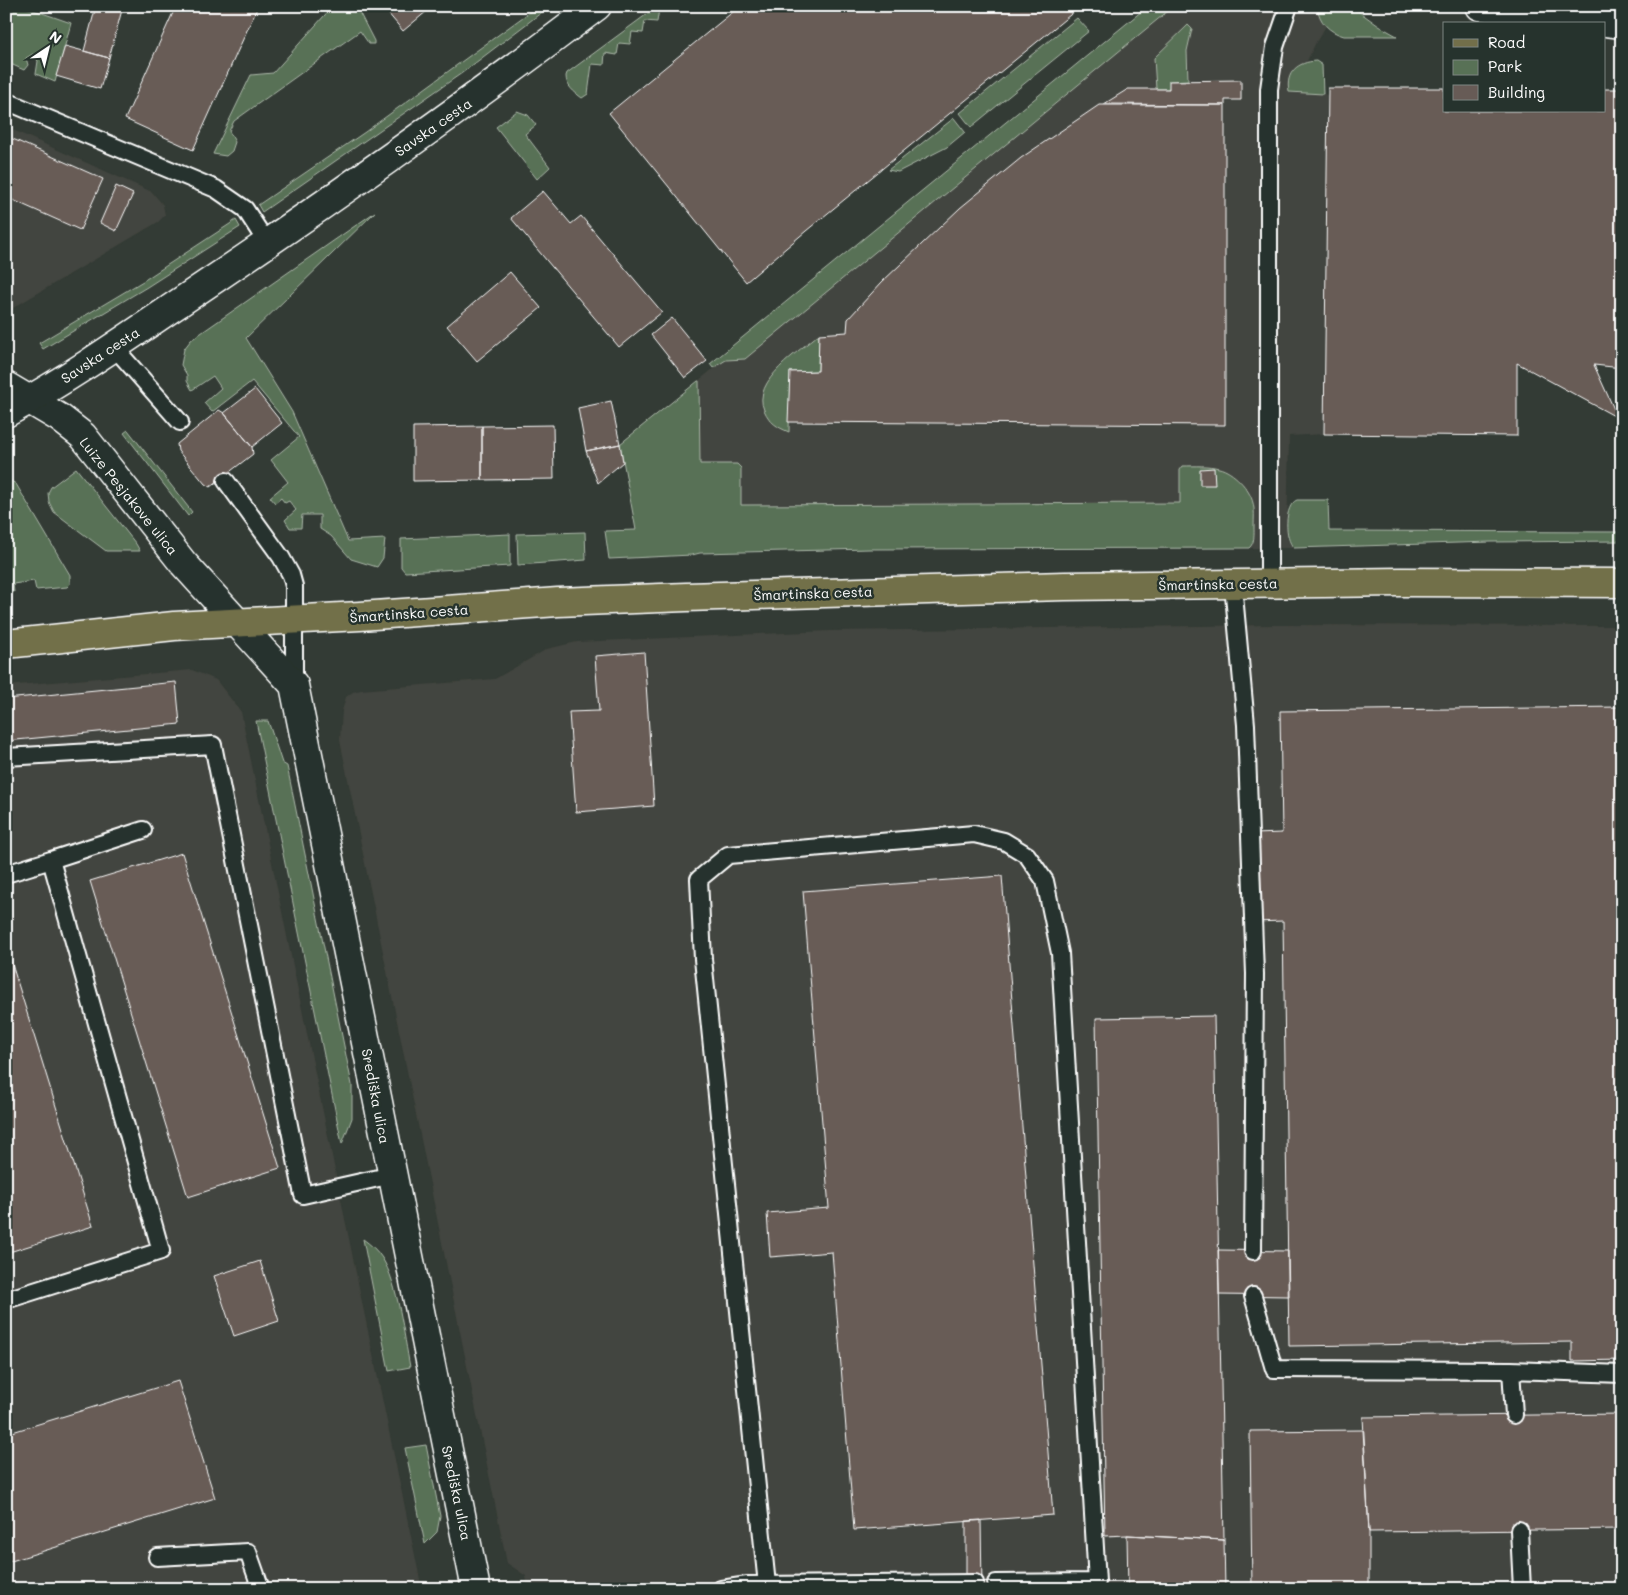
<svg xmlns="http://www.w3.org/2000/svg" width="1628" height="1595" viewBox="0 0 1628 1595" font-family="Mali,sans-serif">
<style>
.built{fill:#43453f}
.green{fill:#587156;stroke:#acb8aa}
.building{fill:#675b56;stroke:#fff}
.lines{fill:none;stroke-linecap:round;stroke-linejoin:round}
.lane-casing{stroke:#fff;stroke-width:20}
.street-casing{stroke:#fff;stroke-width:31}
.secondary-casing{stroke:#fff;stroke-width:31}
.primary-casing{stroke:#fff;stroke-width:31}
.lane{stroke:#26332d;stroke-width:16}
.street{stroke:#26332d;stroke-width:28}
.secondary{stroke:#26332d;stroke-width:28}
.primary{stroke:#726f4a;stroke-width:28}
.labels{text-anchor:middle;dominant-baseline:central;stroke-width:5;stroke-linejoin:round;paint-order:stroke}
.street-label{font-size:14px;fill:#fff;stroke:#26332d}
</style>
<rect width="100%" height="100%" fill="#333b35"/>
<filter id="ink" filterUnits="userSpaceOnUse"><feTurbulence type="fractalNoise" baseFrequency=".02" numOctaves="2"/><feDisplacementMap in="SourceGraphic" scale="10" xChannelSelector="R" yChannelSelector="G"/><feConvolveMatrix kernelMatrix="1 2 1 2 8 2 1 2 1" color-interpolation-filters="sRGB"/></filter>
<g filter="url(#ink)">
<path class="built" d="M 1148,6 L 1317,6 L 1321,19 L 1326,26 L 1316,42 L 1307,61 L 1316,61 L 1322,65 L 1323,94 L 1328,95 L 1324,434 L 1289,436 L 1287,538 L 1290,544 L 1294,548 L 870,549 L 700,553 L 692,555 L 642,557 L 620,444 L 713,369 L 710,364 Z
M 6,127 L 152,192 L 163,205 L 165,215 L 158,222 L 6,312 Z
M 1276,625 L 1610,626 L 1622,628 L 1622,1589 L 528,1589 L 526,1576 L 507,1563 L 340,740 L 342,711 L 346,697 L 353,692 L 361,690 L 495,679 L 547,649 L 577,642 L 830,631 Z
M 192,670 L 216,680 L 241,712 L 364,1312 L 422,1589 L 6,1589 L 6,686 Z"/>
<path class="green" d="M 11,6 L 22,6 L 71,23 L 55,82 L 36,74 L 38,61 L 33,54 L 26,58 L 28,65 L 24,70 L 6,62 L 6,36 L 12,22 L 6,19 Z
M 333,6 L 356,6 L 374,41 L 374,44 L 369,44 L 360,31 L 234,121 L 229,131 L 235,142 L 232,151 L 226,156 L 213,154 L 251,75 L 273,73 Z
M 538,6 L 550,6 L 462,73 L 262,212 L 258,205 L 365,132 Z
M 658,6 L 672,6 L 672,11 L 659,9 L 657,22 L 645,21 L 643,33 L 632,32 L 630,44 L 619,43 L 617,55 L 605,53 L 604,65 L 592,64 L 588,94 L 582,98 C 574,92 566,86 566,76 L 567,73 Z
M 1148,6 L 1174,6 L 745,359 L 726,360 L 713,368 L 710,364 Z
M 1317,6 L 1351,6 L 1379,26 L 1397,36 L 1344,36 C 1329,32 1319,22 1317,6 Z
M 1077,18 L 1089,31 L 971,127 L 960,113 Z
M 1188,25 L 1192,29 L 1187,51 L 1188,80 L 1170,81 L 1169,89 L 1156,89 L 1154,58 Z
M 1316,61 L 1322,65 L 1323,94 L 1289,92 C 1285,72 1298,62 1316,61 Z
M 517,111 L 528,115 L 536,125 L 525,134 L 550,167 L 537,179 L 496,127 Z
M 954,118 L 965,132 L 947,147 L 898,172 L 888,170 Z
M 375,212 L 246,338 L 292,412 L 348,541 L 385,539 L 383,558 L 377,567 L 351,559 L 331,536 L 320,529 L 320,515 L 302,515 L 301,528 L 290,528 L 285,520 L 296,510 L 289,501 L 285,503 L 281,498 L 275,503 L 270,497 L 288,482 L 271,460 L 299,437 L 252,381 L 212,412 L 204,403 L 221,388 L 213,376 L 192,390 L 187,381 L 187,375 L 181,365 L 184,349 L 191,340 Z
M 236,220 L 240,227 L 147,287 L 43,349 L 39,343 L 143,281 Z
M 819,334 L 818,371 L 790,372 L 789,432 C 777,427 770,423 764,410 C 751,381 800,351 819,334 Z
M 698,381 L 699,381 L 700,464 L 737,464 L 741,468 L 741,505 L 1180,503 L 1180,470 L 1183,466 C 1195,466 1208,465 1219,468 C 1233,471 1250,489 1253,503 C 1255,510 1254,519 1254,527 C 1254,534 1255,543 1249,548 L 870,549 L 700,553 L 692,555 L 609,559 L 605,531 L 636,530 L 620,444 Z
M 128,430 L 192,512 L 188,516 L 124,433 Z
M 76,468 L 136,544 L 140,551 L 106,551 L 54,512 L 49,502 L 48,493 L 51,487 Z
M 6,478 L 16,484 L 70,575 L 70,584 L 67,587 L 36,590 L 34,581 L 13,584 L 14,592 L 6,594 Z
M 1297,500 L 1328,500 L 1329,531 L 1622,532 L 1622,541 L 1491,542 L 1294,548 C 1284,539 1284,505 1297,500 Z
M 585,532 L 586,560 L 518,565 L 517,534 Z
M 510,534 L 510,566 L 405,572 L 401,567 L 401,539 Z
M 256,721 L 268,721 L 282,763 L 287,766 L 352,1085 L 352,1118 L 342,1144 Z
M 363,1239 C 370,1244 377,1250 382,1258 C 398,1283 404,1336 410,1367 L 389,1371 Z
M 426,1445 L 440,1516 L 437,1532 L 425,1544 L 405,1448 Z"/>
<path class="building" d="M 96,6 L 123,6 L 109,58 L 84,51 Z
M 176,6 L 258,6 L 193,150 L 125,119 Z
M 382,6 L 433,6 L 403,31 Z
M 740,6 L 1081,6 L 806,231 L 746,282 L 609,113 Z
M 65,46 L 109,58 L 100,89 L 56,76 Z
M 1241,80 L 1241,100 L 1225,100 L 1225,105 L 1104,104 L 1128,89 L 1169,89 L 1169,81 Z
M 1328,88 L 1444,88 L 1444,111 L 1604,111 L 1604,89 L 1622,89 L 1622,368 L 1594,365 L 1618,418 L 1517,363 L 1517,436 L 1324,434 Z
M 1099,105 L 1225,105 L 1225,425 L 788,422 L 790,372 L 818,371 L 819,334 L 847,332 L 848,319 L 882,282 L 960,208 L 1021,158 Z
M 6,136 L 103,179 L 80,230 L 6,197 Z
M 116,186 L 133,194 L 116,231 L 100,223 Z
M 543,191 L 571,224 L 581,216 L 662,312 L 619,347 L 511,218 Z
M 510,272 L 541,308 L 477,361 L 447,326 Z
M 672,318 L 707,361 L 685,378 L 651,335 Z
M 255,389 L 282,423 L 252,447 L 224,413 Z
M 611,401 L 620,444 L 586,451 L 578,408 Z
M 219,410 L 224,413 L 252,447 L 253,454 L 210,487 L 205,484 L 178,451 L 177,444 Z
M 553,425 L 554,479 L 482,480 L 482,426 Z
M 482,426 L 482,480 L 413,481 L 413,427 Z
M 620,444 L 623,462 L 598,483 L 586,451 Z
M 1214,468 L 1215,485 L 1200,485 L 1200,469 Z
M 644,652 L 654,806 L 576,812 L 569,712 L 599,711 L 595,656 Z
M 176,682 L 180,724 L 6,741 L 6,699 Z
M 1622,707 L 1622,1360 L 1572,1361 L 1572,1342 L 1289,1346 L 1283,921 L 1256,922 L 1255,834 L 1282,833 L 1280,711 Z
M 182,853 L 280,1168 L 188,1197 L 90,881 Z
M 1002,876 L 1053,1515 L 854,1530 L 832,1252 L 770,1257 L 767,1213 L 829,1208 L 803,891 Z
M 6,945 L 93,1226 L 6,1253 Z
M 1214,1016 L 1224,1540 L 1127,1535 L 1105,1536 L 1096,1018 Z
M 1218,1250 L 1288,1251 L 1289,1296 L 1219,1295 Z
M 260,1261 L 279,1321 L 234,1336 L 214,1276 Z
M 178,1381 L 215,1498 L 8,1562 L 6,1556 L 6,1434 Z
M 1622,1414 L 1622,1529 L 1369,1532 L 1363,1417 Z
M 1363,1430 L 1369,1532 L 1369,1589 L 1252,1589 L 1250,1431 Z
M 981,1520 L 982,1589 L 966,1589 L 966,1521 Z
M 1127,1535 L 1224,1540 L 1225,1589 L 1128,1589 Z"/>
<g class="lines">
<defs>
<path id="lane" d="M 6,101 L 216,189 L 245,209 L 267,243
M 114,347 L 180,422
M 226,481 L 281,557 L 291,575 L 294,586 L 294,685
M 1269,583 L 1269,89 L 1275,47 L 1289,6
M 1233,584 L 1246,725 L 1255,974 L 1253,1251
M 6,757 L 213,745 L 303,1195 L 392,1175
M 51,860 L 143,830
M 6,874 L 51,860 L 161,1251 L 6,1300
M 1253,1296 L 1274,1369 L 1511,1370 L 1622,1374
M 1511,1370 L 1514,1415
M 1519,1530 L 1522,1589
M 157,1557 L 248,1552 L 261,1589
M 767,1585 L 703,959 L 699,879 L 728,855 L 974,834 L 1004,841 L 1027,855 L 1045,881 L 1060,953 L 1097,1582 L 996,1583
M 721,1589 L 748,1585 L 975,1583"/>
<path id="street" d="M 1480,6 L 1622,24
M 6,386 L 60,418 L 83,436 L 183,563 L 294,685 L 476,1589"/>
<path id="secondary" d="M 6,413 C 79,373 147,324 216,278 C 345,191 473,100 597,6"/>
<path id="primary" d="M 6,644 L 174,626 L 360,616 L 558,602 L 686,597 L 1065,586 L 1401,582 L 1622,583"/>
</defs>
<use href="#lane" class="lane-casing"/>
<use href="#street" class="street-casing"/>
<use href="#secondary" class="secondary-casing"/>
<use href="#primary" class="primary-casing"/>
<use href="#lane" class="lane"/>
<use href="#street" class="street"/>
<use href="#secondary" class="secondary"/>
<use href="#primary" class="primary"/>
</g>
</g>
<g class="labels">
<g class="street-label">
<text transform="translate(433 127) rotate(-35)">Savska cesta</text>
<text transform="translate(100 355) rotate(-33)">Savska cesta</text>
<text transform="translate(129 496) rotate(51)">Luize Pesjakove ulica</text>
<text transform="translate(1218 584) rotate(-1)">Šmartinska cesta</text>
<text transform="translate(813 593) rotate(-2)">Šmartinska cesta</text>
<text transform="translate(409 613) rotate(-4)">Šmartinska cesta</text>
<text transform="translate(376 1096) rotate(79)">Središka ulica</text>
<text transform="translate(457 1493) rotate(78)">Središka ulica</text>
</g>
</g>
<rect width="1628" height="1595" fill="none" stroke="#26332d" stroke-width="25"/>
<rect x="12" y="12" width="1603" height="1570" fill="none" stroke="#fff" stroke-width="2" filter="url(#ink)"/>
<rect x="1443" y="22" width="162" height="90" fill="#26332d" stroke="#7d8581"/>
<rect x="1453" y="39" width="25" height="8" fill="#726f4a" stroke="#7d8581"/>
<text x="1488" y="48" font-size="15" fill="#ffffff">Road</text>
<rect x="1453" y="60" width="25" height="15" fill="#587156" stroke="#7d8581"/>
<text x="1488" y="72" font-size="15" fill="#ffffff">Park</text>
<rect x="1453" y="85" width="25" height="15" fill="#675b56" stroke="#7d8581"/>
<text x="1488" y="98" font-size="15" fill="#ffffff">Building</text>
<g transform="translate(48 48) rotate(35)" stroke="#26332d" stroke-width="4" paint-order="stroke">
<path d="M0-4L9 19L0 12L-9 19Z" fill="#ffffff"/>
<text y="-8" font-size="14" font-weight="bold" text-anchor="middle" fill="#ffffff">N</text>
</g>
</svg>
